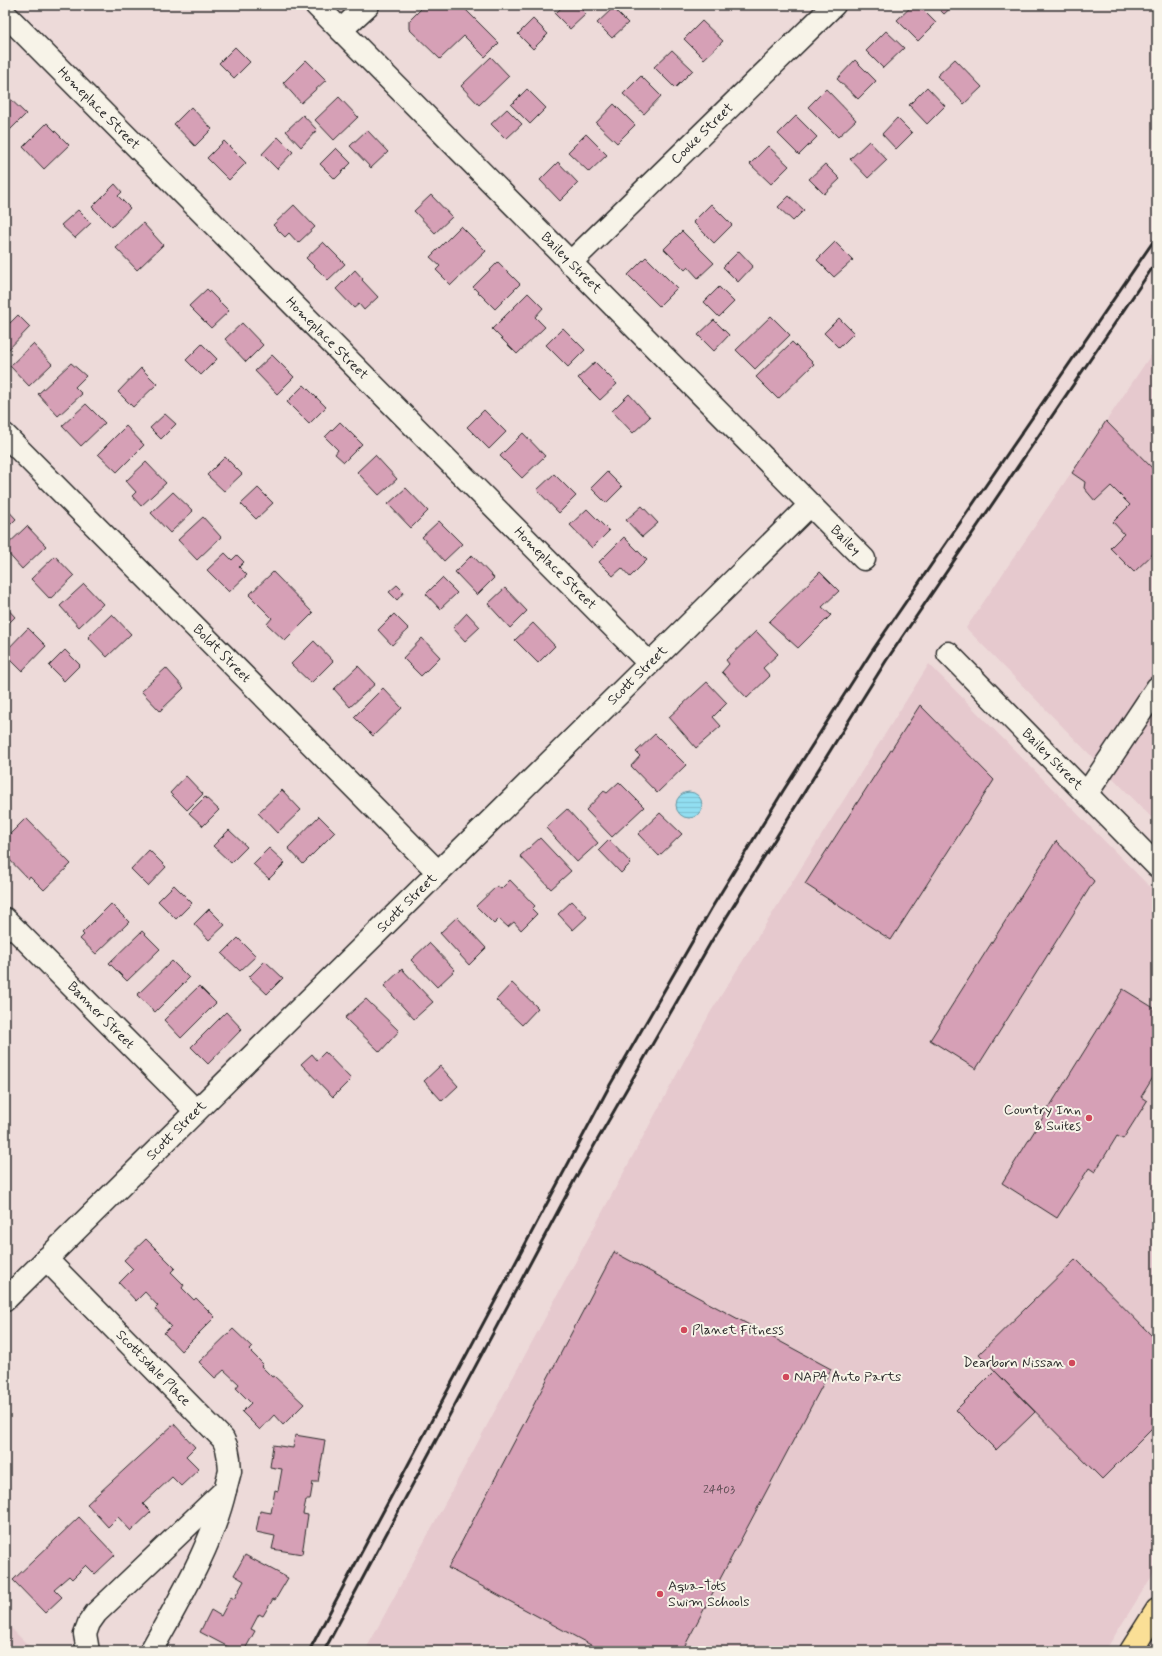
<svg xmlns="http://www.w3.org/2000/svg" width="1162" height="1656" viewBox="0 0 1162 1656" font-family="Mynerve,sans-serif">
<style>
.built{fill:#e6c9ce}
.water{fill:url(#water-rules);stroke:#6896a2}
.building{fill:#d6a0b6;stroke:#2b2b2b}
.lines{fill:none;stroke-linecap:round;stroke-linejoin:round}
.street-casing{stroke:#2b2b2b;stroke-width:25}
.primary-casing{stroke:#2b2b2b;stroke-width:25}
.street{stroke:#f7f3e8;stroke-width:22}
.primary{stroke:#fadf96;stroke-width:22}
.rail{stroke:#2b2b2b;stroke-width:3}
.poi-dot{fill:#d1495b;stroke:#f7f3e8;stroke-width:1.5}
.labels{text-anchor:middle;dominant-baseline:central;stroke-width:4;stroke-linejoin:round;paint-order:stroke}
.number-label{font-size:12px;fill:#56484e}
.street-label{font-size:14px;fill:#2b2b2b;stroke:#f7f3e8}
.poi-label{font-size:14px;fill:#2b2b2b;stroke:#f7f3e8;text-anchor:start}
</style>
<defs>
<pattern id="water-rules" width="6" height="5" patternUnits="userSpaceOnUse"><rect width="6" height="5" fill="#91def1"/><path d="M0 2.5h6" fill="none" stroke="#7dbfcf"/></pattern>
</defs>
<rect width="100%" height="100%" fill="#eddad9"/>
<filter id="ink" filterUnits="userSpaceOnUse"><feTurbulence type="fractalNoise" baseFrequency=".025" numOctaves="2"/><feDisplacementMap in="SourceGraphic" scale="8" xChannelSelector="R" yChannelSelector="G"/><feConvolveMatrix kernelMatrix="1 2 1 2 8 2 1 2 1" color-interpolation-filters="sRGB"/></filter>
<g filter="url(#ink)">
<path class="built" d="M 1157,346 L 1157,823 L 966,628 Z
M 929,664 L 1157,894 L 1157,1568 L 1105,1651 L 365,1651 L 710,1013 Z
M 5,1622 L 34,1651 L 5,1651 Z"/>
<path class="water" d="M676 805a13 13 0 1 1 26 0a13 13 0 1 1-26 0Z"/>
<path class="building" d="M 425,5 L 461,5 L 499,43 L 485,57 L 464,36 L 440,59 L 409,29 L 409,21 Z
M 564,5 L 577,5 L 586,14 L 570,29 L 555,14 Z
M 913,5 L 918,5 L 936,23 L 918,41 L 897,20 Z
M 935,5 L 954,5 L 944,14 Z
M 613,8 L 628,23 L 612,38 L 597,23 Z
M 533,19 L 548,34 L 533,49 L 518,34 Z
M 702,21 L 723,41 L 704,59 L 684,39 Z
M 886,31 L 904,48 L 883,68 L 866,51 Z
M 235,47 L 250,62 L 234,78 L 219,63 Z
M 672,50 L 693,70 L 675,88 L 654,67 Z
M 491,57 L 509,76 L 479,105 L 461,86 Z
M 955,59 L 982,87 L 964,104 L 937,76 Z
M 306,60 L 326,80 L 301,103 L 283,83 Z
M 855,60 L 876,81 L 858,99 L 837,79 Z
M 641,76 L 661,96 L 644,114 L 623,94 Z
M 927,87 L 945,106 L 927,124 L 909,105 Z
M 527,89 L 546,108 L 530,124 L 511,105 Z
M 826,89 L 856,120 L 838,137 L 808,107 Z
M 5,94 L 26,114 L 5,135 Z
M 339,97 L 358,117 L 334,140 L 315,120 Z
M 614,104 L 635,125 L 617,143 L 596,123 Z
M 191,107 L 212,129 L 195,146 L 174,124 Z
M 507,109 L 522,124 L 506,139 L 491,124 Z
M 303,115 L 317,130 L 301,147 L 286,131 Z
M 796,116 L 817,137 L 799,155 L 778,134 Z
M 897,118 L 912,133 L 896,149 L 882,134 Z
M 47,123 L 69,145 L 44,169 L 23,147 Z
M 367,130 L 388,152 L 371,168 L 350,146 Z
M 586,134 L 607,155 L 589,172 L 568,152 Z
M 278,137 L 293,152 L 277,169 L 262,154 Z
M 224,141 L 246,163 L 229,180 L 207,158 Z
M 869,141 L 887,160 L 868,178 L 850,159 Z
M 768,146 L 789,166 L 771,184 L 750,164 Z
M 336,148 L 351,163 L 335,179 L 320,164 Z
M 558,162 L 578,183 L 560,201 L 540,180 Z
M 825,164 L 840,179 L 824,194 L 809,179 Z
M 115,184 L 122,192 L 118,196 L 130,208 L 112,227 L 92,207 Z
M 431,195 L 452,217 L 435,233 L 414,211 Z
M 789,196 L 804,210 L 793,221 L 778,207 Z
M 711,204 L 732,225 L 714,243 L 693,222 Z
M 294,205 L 315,227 L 298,243 L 289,233 L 285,237 L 273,225 Z
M 78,210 L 91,223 L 75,238 L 61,225 Z
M 143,223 L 163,245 L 137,270 L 116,248 Z
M 461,226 L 486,251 L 451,285 L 436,270 L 440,266 L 430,257 Z
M 682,231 L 714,263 L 698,278 L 688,267 L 685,270 L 664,249 Z
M 323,242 L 345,264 L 328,280 L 306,258 Z
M 835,242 L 853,260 L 834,277 L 817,260 Z
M 739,251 L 753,266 L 738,282 L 723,267 Z
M 646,257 L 677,288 L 659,306 L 628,275 Z
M 498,262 L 520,284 L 495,309 L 473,287 Z
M 355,270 L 363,279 L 362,280 L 378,297 L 364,310 L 359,304 L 354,308 L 336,289 Z
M 719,287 L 734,302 L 719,317 L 704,302 Z
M 207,289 L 229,311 L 211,328 L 189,306 Z
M 528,293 L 543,308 L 535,317 L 545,327 L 517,354 L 492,329 Z
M 18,315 L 30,327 L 5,353 L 5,317 L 10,323 Z
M 771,316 L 790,335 L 755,369 L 736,350 Z
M 839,318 L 854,333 L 839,348 L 824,333 Z
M 714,320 L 729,335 L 714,351 L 698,335 Z
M 242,323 L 263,345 L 246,362 L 225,339 Z
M 563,328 L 585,350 L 568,367 L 546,345 Z
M 792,342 L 814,364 L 778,399 L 756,377 Z
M 33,344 L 52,364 L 29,386 L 10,366 Z
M 202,344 L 217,359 L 201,375 L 186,360 Z
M 272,355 L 294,377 L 277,394 L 255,371 Z
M 595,362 L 617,384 L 600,400 L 578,378 Z
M 71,363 L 86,376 L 75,387 L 82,394 L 58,416 L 38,394 Z
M 141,368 L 157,384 L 133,407 L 118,392 Z
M 304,385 L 326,407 L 309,424 L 287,402 Z
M 629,394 L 650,417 L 633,433 L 612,411 Z
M 86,404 L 105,423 L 81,446 L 62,426 Z
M 484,410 L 506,432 L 489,449 L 467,427 Z
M 165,414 L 176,424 L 161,439 L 150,428 Z
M 1106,421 L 1157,473 L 1157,550 L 1134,572 L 1110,548 L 1124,534 L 1113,522 L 1130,505 L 1111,486 L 1095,501 L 1084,488 L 1085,482 L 1072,473 Z
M 340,422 L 362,444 L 344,462 L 335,454 L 338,450 L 325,437 Z
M 126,426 L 144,445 L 117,472 L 98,454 Z
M 523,433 L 545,456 L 522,478 L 500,456 Z
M 375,455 L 397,479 L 379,495 L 357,472 Z
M 225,457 L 242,474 L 224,491 L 207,475 Z
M 146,462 L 166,483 L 141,506 L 132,496 L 136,492 L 126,481 Z
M 607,472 L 622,487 L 606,503 L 591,488 Z
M 554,474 L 576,496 L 559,513 L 537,490 Z
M 258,488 L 273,503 L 256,519 L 241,504 Z
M 406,488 L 428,511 L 411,528 L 388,504 Z
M 173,492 L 193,511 L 170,533 L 151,513 Z
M 642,506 L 658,523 L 642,537 L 626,520 Z
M 5,507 L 16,519 L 5,530 Z
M 587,509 L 609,531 L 592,548 L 570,525 Z
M 203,517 L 221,537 L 197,560 L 178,540 Z
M 439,521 L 462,544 L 444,561 L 422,537 Z
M 27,526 L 46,546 L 22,569 L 5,550 L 5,547 Z
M 624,537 L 647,560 L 630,577 L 622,568 L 613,576 L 599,562 Z
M 225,553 L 232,560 L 237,555 L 244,562 L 239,567 L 247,575 L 229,592 L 207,570 Z
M 472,555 L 494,578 L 477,595 L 455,572 Z
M 55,556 L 74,576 L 50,599 L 31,579 Z
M 273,572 L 313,613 L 285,641 L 267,624 L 272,618 L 249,595 Z
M 820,572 L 839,591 L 822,607 L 831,615 L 798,648 L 769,622 Z
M 442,578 L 457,593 L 440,609 L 426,594 Z
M 84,584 L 103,604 L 79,627 L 60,606 Z
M 397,585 L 404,592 L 397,600 L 389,592 Z
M 505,588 L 527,611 L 510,628 L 488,604 Z
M 5,606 L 15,617 L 5,627 Z
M 467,613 L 480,627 L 465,641 L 453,628 Z
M 112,614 L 131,634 L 107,657 L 88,637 Z
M 394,614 L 409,629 L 392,645 L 378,630 Z
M 533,623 L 555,646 L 538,663 L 515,640 Z
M 28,628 L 46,646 L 22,671 L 5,654 L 5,652 Z
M 756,631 L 778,654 L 763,668 L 770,676 L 747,698 L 722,672 L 729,664 L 726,660 Z
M 422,638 L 440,657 L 421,676 L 403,658 Z
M 314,641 L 333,661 L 311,683 L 291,664 Z
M 65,650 L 80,665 L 64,681 L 49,666 Z
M 358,666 L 375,684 L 350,707 L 334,689 Z
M 166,668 L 184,688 L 160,711 L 141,691 Z
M 707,682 L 727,703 L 713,717 L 721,726 L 696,748 L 669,717 Z
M 383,688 L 402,708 L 373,736 L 354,717 Z
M 920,705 L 994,780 L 891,940 L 805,884 Z
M 655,734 L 686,765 L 657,793 L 631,766 L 640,756 L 636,752 Z
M 186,776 L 203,794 L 187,810 L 170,793 Z
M 619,782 L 644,807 L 612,837 L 586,810 L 604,791 L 607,793 Z
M 282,790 L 301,810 L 277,833 L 258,813 Z
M 205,797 L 219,810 L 203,826 L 189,813 Z
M 567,809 L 598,843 L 577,862 L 546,828 Z
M 660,813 L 682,834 L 659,856 L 638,834 Z
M 319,816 L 335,832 L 303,864 L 288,848 Z
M 26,818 L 71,864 L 44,890 L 30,876 L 28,879 L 5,855 L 5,839 Z
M 229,830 L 247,847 L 231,863 L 213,846 Z
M 540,838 L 571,871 L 551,889 L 520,856 Z
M 609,840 L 631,863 L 621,873 L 599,850 Z
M 1056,841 L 1094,881 L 976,1069 L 930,1040 Z
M 269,848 L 285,863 L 269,879 L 253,864 Z
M 149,850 L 166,867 L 148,886 L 131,869 Z
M 510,880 L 535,906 L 532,909 L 537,914 L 521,930 L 514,922 L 508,927 L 499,919 L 494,924 L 476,906 L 497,886 L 501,889 Z
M 174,885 L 192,903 L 176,919 L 158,901 Z
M 572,901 L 587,917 L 573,930 L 558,914 Z
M 111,904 L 129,922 L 96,954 L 80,939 L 84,935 L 82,933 Z
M 209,909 L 225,925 L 209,940 L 194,924 Z
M 457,917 L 486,948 L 469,965 L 440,933 Z
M 142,931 L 160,949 L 127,981 L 109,963 Z
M 238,938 L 256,956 L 240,971 L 222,954 Z
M 429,943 L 455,970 L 437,987 L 411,960 Z
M 172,961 L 189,978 L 155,1012 L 137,995 Z
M 265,961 L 283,978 L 267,994 L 249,977 Z
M 402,969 L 433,1002 L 414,1019 L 384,986 Z
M 512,983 L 538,1008 L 522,1025 L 496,1000 Z
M 199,986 L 216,1003 L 181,1038 L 164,1020 Z
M 1123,989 L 1157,1010 L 1157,1071 L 1141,1097 L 1147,1101 L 1123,1139 L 1117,1136 L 1095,1172 L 1089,1168 L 1057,1218 L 1002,1183 Z
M 366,999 L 399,1031 L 380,1052 L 345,1018 Z
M 226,1012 L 242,1029 L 208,1064 L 191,1047 Z
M 325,1052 L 351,1079 L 333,1097 L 301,1064 L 312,1054 L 317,1060 Z
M 440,1066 L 458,1086 L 442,1101 L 424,1081 Z
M 146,1239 L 175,1268 L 171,1272 L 184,1285 L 182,1288 L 194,1300 L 196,1298 L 215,1317 L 181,1351 L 164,1333 L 171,1326 L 155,1309 L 158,1306 L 145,1292 L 136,1301 L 119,1283 L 133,1269 L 124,1260 Z
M 614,1252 L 831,1369 L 682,1651 L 602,1651 L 448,1568 Z
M 1076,1259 L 1157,1341 L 1157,1424 L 1102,1479 L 995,1371 L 979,1354 Z
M 233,1329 L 252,1347 L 249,1350 L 263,1364 L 261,1366 L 272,1377 L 274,1376 L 304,1404 L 283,1425 L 274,1415 L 260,1430 L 242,1412 L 251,1403 L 236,1388 L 239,1384 L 224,1370 L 215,1378 L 199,1362 Z
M 995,1371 L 1035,1412 L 996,1450 L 956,1410 Z
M 174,1424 L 195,1447 L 186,1456 L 199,1469 L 181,1486 L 172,1477 L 143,1504 L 151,1512 L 131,1531 L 118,1517 L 108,1527 L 87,1504 Z
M 295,1435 L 325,1440 L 318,1482 L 313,1482 L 310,1500 L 306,1500 L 303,1514 L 308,1515 L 302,1554 L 272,1549 L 275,1536 L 256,1532 L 260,1511 L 271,1513 L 275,1490 L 278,1491 L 282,1469 L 270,1467 L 273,1445 L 293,1448 Z
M 79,1517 L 115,1555 L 95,1574 L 86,1565 L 72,1579 L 69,1576 L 54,1589 L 62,1597 L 45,1613 L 13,1580 Z
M 245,1555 L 288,1578 L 275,1600 L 273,1599 L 263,1616 L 259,1614 L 251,1629 L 255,1631 L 244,1651 L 236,1651 L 200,1632 L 211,1610 L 221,1616 L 231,1597 L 234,1599 L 244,1581 L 234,1575 Z"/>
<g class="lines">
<defs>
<g id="street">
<path id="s1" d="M 316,5 L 864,559"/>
<path id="s2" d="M 5,14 L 649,663"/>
<path d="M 341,30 L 368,5"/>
<path id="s3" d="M 570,263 L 834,5"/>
<path id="s4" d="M 5,435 L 438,872"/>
<path id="s5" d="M 948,653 L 1157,866"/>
<path d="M 1087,793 L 1157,688"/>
<path id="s6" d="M 5,919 L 196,1111"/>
<path id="s7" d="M 46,1259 L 223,1439 L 227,1448 L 229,1459 L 230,1471 L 225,1490 L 96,1613 L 89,1623 L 85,1634 L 88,1651"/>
<path id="s8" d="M 5,1300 L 810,505"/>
<path d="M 151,1651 C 179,1600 212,1546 225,1490"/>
</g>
<path id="primary" d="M 1131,1651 L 1157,1610"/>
</defs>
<use href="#street" class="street-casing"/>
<use href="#primary" class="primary-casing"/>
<use href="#street" class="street"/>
<use href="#primary" class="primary"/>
<path class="rail" d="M 309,1651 L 610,1085 L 711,909 L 783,791 L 872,651 L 1157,236
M 324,1651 L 575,1179 L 711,942 L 886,661 L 1157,261"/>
</g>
</g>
<g class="poi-dot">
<circle cx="1089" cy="1118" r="4"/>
<circle cx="684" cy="1330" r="4"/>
<circle cx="1072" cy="1363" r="4"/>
<circle cx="786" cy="1377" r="4"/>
<circle cx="660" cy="1594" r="4"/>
</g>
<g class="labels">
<g class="number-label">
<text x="719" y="1490">24403</text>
</g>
<g class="street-label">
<text stroke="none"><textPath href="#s2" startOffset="133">Homeplace Street</textPath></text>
<text stroke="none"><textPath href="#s3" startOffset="185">Cooke Street</textPath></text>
<text stroke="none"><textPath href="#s1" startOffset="363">Bailey Street</textPath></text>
<text stroke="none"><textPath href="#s2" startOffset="457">Homeplace Street</textPath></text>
<text stroke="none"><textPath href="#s1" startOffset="753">Bailey</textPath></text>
<text stroke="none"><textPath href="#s2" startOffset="781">Homeplace Street</textPath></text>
<text stroke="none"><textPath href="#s4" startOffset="308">Boldt Street</textPath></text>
<text stroke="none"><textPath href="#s8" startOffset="889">Scott Street</textPath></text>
<text stroke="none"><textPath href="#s5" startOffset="149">Bailey Street</textPath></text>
<text stroke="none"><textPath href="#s8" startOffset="565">Scott Street</textPath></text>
<text stroke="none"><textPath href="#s6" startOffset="136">Banner Street</textPath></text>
<text stroke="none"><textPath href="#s8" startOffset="241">Scott Street</textPath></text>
<text stroke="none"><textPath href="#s7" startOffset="153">Scottsdale Place</textPath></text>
</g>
<g class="poi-label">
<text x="1081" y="1110" text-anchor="end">Country Inn<tspan x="1081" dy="16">&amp; Suites</tspan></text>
<text x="692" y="1330">Planet Fitness</text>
<text x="1064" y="1363" text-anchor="end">Dearborn Nissan</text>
<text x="794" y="1377">NAPA Auto Parts</text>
<text x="668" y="1586">Aqua-Tots<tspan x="668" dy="16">Swim Schools</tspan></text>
</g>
</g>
<rect width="1162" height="1656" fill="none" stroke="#f7f3e8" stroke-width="20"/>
<rect x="10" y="10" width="1142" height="1636" fill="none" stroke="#2b2b2b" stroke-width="1.5" filter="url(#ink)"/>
</svg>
